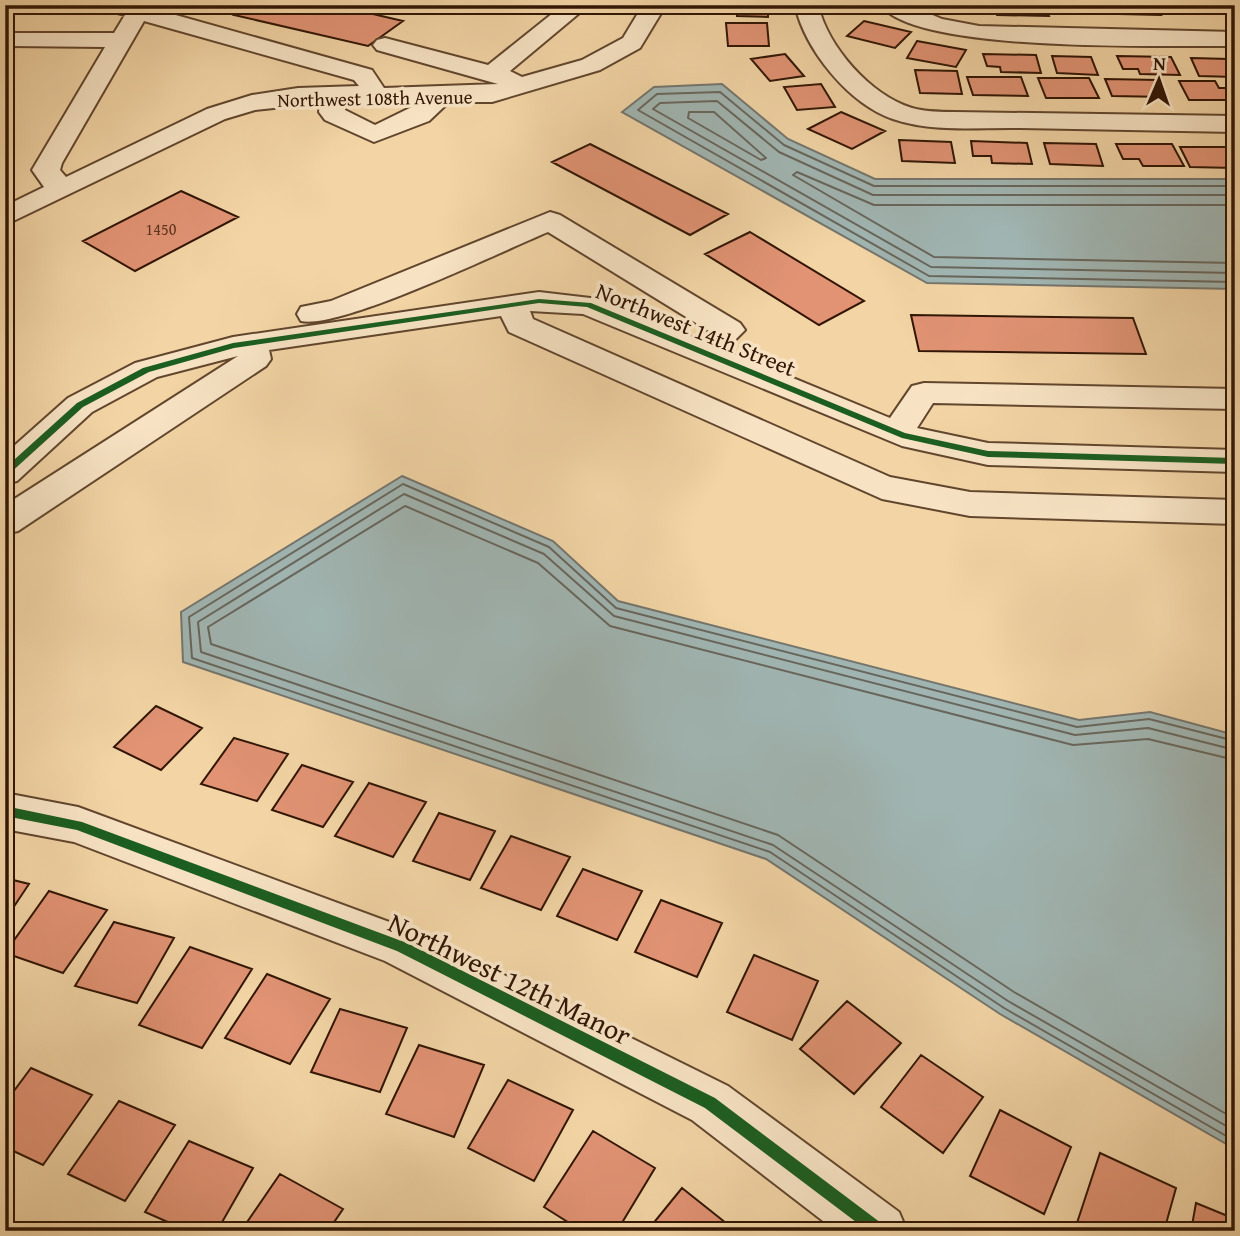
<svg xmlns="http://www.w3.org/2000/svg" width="1240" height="1236" viewBox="0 0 1240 1236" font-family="'Gentium Book Plus',serif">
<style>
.water{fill:#a0b5b2;stroke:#74756d;stroke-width:2}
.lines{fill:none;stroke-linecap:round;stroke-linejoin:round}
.shore{stroke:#68665c;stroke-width:2}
.building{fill:#e19374;stroke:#311605;stroke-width:2}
.minor-casing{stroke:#61462d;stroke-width:4}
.minor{fill:#f7e3c4;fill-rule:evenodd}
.cycleway-casing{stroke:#f7e3c4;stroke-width:5}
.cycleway{fill:#1b5e20;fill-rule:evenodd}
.labels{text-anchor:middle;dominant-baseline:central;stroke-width:7;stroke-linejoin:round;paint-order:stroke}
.far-number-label{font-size:16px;fill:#5d3521}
.far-street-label{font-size:19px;fill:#311605;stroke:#f7e3c4}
.street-label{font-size:23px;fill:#311605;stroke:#f7e3c4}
.near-street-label{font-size:28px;fill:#311605;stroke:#f7e3c4}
</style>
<rect width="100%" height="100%" fill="#f2d4a5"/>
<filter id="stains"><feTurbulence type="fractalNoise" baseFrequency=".00286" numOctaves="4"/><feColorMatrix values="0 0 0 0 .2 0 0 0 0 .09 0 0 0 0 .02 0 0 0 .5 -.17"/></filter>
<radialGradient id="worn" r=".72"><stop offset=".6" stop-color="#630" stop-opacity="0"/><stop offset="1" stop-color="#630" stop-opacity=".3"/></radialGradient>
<path class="water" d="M 722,84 L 788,139 L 875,179 L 1235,179 L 1235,289 L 927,283 L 622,112 L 654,87 Z
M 402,476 L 553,541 L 618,601 L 1079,720 L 1150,712 L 1235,735 L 1235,1149 L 1000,1014 L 766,859 L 183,662 L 181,612 Z"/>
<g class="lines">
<path class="shore" d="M 689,112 L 714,112 L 766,158 L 761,160 L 688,118 Z
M 1235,186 L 874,186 L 784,145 L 720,92 L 657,94 L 638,110 L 929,276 L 1235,282
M 1235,195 L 873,195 L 779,152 L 717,101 L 660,103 L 653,109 L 931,267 L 1235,273
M 1235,205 L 874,205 L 797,172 L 793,175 L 934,257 L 1235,263
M 1235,741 L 1149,719 L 1077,727 L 616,608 L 549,547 L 403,484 L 189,617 L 192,658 L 770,852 L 1004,1008 L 1235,1141
M 1235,750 L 1148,728 L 1075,735 L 614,616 L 544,554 L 404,494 L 198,622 L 201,652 L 773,845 L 1008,1001 L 1235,1131
M 1235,760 L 1148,739 L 1073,745 L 610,626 L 538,563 L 405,506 L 208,627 L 211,644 L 778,835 L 1014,992 L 1235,1119"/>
</g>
<path class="building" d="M 248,5 L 334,5 L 403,21 L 368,46 L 234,15 Z
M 737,5 L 768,5 L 768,17 L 737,16 Z
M 993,5 L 1045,6 L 1049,16 L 997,15 Z
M 1115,5 L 1156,5 L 1161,15 L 1119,14 Z
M 1170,5 L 1202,5 L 1206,14 L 1173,13 Z
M 864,21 L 911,32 L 895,48 L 847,36 Z
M 726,23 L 767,23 L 769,46 L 728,46 Z
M 917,41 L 966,50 L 956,67 L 907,58 Z
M 785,54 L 804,76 L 770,81 L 751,59 Z
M 983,54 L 1036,55 L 1041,73 L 1001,72 L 1000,67 L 987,66 Z
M 1052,56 L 1091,57 L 1098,75 L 1057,73 Z
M 1117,56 L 1171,57 L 1180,75 L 1140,74 L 1138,69 L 1123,69 Z
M 1191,58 L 1229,59 L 1235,77 L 1199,76 Z
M 915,70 L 957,71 L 962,94 L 920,93 Z
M 967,77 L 1021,77 L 1028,96 L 973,95 Z
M 1038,78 L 1089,78 L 1099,98 L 1046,98 Z
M 1105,79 L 1159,80 L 1166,97 L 1112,96 Z
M 1179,81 L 1215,81 L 1219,88 L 1233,88 L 1235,100 L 1189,100 Z
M 821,84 L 835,107 L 797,110 L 784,87 Z
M 841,112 L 885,131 L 852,149 L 808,129 Z
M 899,140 L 951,142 L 955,163 L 902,161 Z
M 971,141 L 1027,143 L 1032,164 L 992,163 L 991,156 L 973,156 Z
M 1044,143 L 1096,144 L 1103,166 L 1050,164 Z
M 590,144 L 728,214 L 690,235 L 552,162 Z
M 1116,144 L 1172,144 L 1184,166 L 1143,166 L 1139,159 L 1123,159 Z
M 1180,147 L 1235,147 L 1235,168 L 1190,167 Z
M 181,191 L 238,217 L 135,271 L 83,241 Z
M 750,232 L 864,301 L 819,325 L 705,254 Z
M 911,315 L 1133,318 L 1146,354 L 919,351 Z
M 156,706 L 202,728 L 161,770 L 114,747 Z
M 234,738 L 288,754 L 257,801 L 201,784 Z
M 302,765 L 353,782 L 323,827 L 272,810 Z
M 369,783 L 426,802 L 393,857 L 335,836 Z
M 439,813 L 495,831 L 470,880 L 413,861 Z
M 511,836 L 570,857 L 541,910 L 481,888 Z
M 583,869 L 642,891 L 617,940 L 557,916 Z
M 5,878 L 29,884 L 5,920 Z
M 49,891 L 107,910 L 63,973 L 5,953 Z
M 661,900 L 722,923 L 697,977 L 635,952 Z
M 114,922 L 174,938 L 137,1003 L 75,986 Z
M 190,947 L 252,969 L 202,1048 L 139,1025 Z
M 754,955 L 818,981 L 792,1040 L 727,1012 Z
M 267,974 L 330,999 L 290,1064 L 225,1038 Z
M 847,1001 L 901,1043 L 854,1094 L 800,1049 Z
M 340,1009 L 407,1028 L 380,1092 L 311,1072 Z
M 419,1045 L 484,1065 L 454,1137 L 386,1114 Z
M 921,1055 L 983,1097 L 943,1153 L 881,1107 Z
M 31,1068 L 92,1095 L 43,1165 L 5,1147 L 5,1103 Z
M 508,1080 L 573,1110 L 534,1181 L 468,1148 Z
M 119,1101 L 175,1125 L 125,1201 L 68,1174 Z
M 1000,1110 L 1071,1147 L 1044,1214 L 970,1176 Z
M 593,1131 L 655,1168 L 617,1231 L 582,1231 L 544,1207 Z
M 189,1141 L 253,1168 L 217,1231 L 188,1231 L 145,1212 Z
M 1100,1153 L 1176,1188 L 1164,1231 L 1075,1229 Z
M 280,1174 L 343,1209 L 328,1231 L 241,1231 Z
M 682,1188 L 736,1231 L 647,1231 Z
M 1196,1203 L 1235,1219 L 1235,1231 L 1191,1231 Z"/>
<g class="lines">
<defs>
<path id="minor" d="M 103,5 L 140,5 L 372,70 L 384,88 L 498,84 L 377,50 L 373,45 L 377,40 L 385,38 L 488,65 L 563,5 L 589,5 L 510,71 L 522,77 L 582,60 L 623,38 L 643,5 L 666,5 L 640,48 L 600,70 L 492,102 L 449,102 L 429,121 L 374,142 L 325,120 L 319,112 L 320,103 L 255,110 L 225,119 L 5,225 L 5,206 L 44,187 L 32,170 L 105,47 L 9,46 L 5,45 L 5,33 L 114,33 L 125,15 L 106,10 ZM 144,21 L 354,80 L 359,86 L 298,88 L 252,95 L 207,109 L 66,177 L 60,170 L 62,163 ZM 422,102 L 375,125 L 345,110 L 346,103 Z
M 795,5 L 818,5 C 828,47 870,95 912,108 C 926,112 941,112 956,112 L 1235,116 L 1235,132 C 1163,131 1092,129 1021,128 C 978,127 934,133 893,119 C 849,104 805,50 795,5 Z
M 881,5 L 909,5 L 942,19 L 979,26 L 1235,32 L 1235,46 C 1171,45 915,54 881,5 Z
M 550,212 L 560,215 L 740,323 L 745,330 L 725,350 L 890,418 L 912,386 L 924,383 L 1235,389 L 1235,409 L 933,403 L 917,428 L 988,443 L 1235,450 L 1235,472 L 988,465 L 902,446 L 583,314 L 530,311 L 533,319 L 890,477 L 970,492 L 1235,500 L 1235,524 L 970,516 L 882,499 L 509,332 L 501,316 L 269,350 L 271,359 L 266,366 L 18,531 L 5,534 L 5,505 L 238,356 L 157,377 L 92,412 L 17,481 L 5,484 L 5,454 L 68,398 L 135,363 L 233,337 L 539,292 L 599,299 L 700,340 L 709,331 L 548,232 C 502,251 340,330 301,321 L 297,314 L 301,307 L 331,301 Z
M 5,793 L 78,807 L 419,933 L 728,1086 L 899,1212 L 907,1231 L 836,1231 L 692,1120 L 385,961 L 74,842 L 5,829 Z"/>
</defs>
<use href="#minor" class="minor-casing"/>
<use href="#minor" class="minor"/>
<defs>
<path id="cycleway" d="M 539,299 L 591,303 L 905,433 L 988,451 L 1235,458 L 1235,464 L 988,457 L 902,438 L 587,307 L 539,303 L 234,348 L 149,372 L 83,407 L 8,475 L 5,476 L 5,468 L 77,403 L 143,368 L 233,343 Z
M 5,806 L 82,822 L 407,943 L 715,1098 L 885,1226 L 887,1231 L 868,1231 L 705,1108 L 397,951 L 77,830 L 5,816 Z"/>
</defs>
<use href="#cycleway" class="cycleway-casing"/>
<use href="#cycleway" class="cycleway"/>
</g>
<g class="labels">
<g class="far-number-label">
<text x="161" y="229">1450</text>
</g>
<g class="far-street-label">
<text transform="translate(375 98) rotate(-1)">Northwest 108th Avenue</text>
</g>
<g class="street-label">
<text transform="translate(696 329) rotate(22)">Northwest 14th Street</text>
</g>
<g class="near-street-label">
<text transform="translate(510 978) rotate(26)">Northwest 12th Manor</text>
</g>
</g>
<rect width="1240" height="1236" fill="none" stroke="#f2d4a5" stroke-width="28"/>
<rect x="7" y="7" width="1226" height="1222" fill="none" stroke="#311605" stroke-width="3.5"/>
<rect x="14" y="14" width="1212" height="1208" fill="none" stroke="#311605" stroke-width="2"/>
<g transform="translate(1159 80) rotate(2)" stroke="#f7e3c4" stroke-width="5" paint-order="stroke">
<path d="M0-5L12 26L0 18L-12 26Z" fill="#311605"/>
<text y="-10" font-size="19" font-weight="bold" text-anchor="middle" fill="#311605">N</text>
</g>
<rect width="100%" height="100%" filter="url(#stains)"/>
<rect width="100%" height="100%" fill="url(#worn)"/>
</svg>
